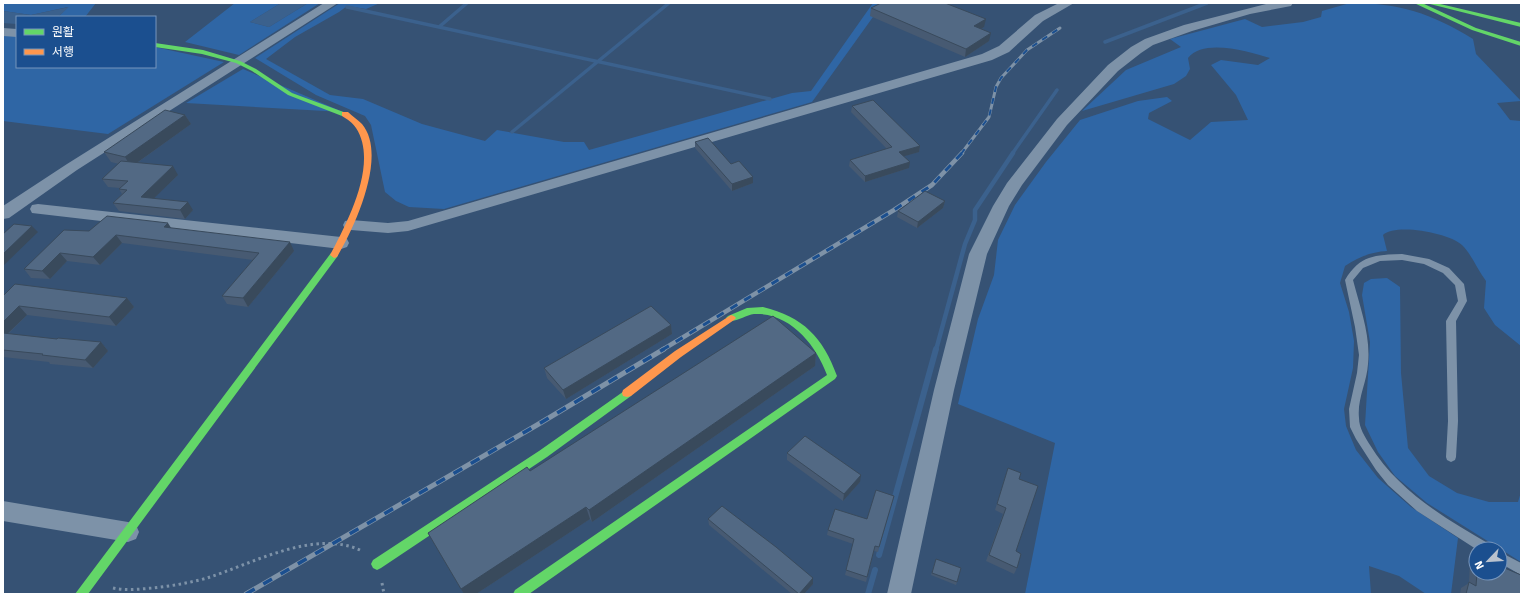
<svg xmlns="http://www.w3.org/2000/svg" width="1524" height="597" viewBox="0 0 1524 597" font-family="Signika,'Noto Sans KR',sans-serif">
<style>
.green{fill:#2f66a5}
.water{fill:#3b618d}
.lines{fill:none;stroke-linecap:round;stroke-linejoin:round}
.stream-far2{stroke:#3b618d;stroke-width:3.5}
.stream-far1{stroke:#3b618d;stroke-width:4.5}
.stream{stroke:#3b618d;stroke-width:6}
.path{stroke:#7d92a8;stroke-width:3;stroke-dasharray:2.5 3.5;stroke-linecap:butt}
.lane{fill:#7d92a8;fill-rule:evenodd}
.street{fill:#7d92a8;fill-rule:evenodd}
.fast{fill:#63d668;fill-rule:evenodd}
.slow{fill:#ff974d;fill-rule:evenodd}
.rail-far2-casing{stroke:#7e92a7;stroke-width:3}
.rail-far1-casing{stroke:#7e92a7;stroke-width:4.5}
.rail-casing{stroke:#7e92a7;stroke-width:5}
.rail-far2{stroke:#1b4f8f;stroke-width:2;stroke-dasharray:6;stroke-linecap:butt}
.rail-far1{stroke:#1b4f8f;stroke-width:3;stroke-dasharray:8;stroke-linecap:butt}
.rail{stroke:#1b4f8f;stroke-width:3.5;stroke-dasharray:10;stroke-linecap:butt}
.wall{fill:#475a72}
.shaded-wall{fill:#394a5c}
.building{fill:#526984;stroke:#394a5c}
</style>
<rect width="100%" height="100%" fill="#365274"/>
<path class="green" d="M 3,3 L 96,3 L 85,17 L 58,17 L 68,7 L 31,15 L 3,11 Z
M 235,3 L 281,3 L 250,22 L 269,27 L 308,3 L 320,3 L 239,55 L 185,42 Z
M 340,3 L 380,3 L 366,9 L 347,6 L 339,12 L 295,37 L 266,59 L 330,95 L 363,99 L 422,124 L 485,141 L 497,130 L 564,142 L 584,142 L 589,150 L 792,93 L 811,91 L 873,3 L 883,3 L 812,102 L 444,209 L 409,207 L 396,201 L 385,192 L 371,125 L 365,116 L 316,95 L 255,58 Z
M 1350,3 C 1399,3 1431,13 1473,39 L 1476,54 L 1521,101 L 1497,103 L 1510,120 L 1521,121 L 1521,346 L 1495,325 L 1484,308 L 1486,281 C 1477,269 1472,255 1462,245 C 1449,233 1396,223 1383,235 L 1387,251 C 1371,252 1358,257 1345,266 L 1340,283 L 1349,312 L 1354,341 L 1353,368 L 1344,409 L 1346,426 L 1356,450 L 1378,478 L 1411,507 L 1458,538 L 1451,594 L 1426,594 L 1399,576 L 1369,566 L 1371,594 L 1025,594 L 1055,443 L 958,404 L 978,319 L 994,275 L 998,240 L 1015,205 L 1046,162 L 1080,120 L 1138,101 L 1167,97 L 1172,101 L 1149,113 L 1148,119 L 1190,140 L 1211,122 L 1248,120 L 1236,95 L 1211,65 L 1221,60 L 1258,65 L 1270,58 C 1249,52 1204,38 1188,58 L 1190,69 L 1186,76 L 1174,84 L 1082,111 L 1126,70 L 1181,47 L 1170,39 L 1245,19 L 1262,27 L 1303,22 L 1321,17 L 1322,11 Z
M 3,34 L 17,35 L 17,67 L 155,67 L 155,47 L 224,62 L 108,134 L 3,121 Z
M 243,69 L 343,112 L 186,103 Z
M 1387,278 L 1400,287 L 1401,373 L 1408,448 L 1429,476 L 1457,493 L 1489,502 L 1518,502 L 1521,492 L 1521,562 L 1427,503 L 1395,476 L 1378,452 L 1365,425 L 1370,342 L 1362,295 L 1364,283 L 1371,279 Z"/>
<path class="water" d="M 281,3 L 308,3 L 269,27 L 250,22 Z
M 69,7 L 58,17 L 17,17 L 17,24 L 3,23 L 3,11 L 31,15 Z"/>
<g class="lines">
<path class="stream-far2" d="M 347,7 L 770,99
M 439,27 L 467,3
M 1105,42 L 1207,3
M 512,132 L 669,3
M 1012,154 L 1057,90"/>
<path class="stream-far1" d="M 936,350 L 965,244 L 975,220 L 975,210 L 1013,153"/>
<path class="stream" d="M 879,555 L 936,349
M 868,594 L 875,570"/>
<path class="path" d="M 382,583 L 384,594
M 113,588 C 126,591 140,589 153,588 C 171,586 189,583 207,578 C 252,564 313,529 360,550"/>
<path class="lane" d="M 1402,254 L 1429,259 L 1449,268 L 1464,284 L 1467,301 L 1456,321 L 1458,421 L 1456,457 L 1455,460 L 1451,462 L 1447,460 L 1446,457 L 1448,421 L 1446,321 L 1458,301 L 1455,285 L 1443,273 L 1424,264 L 1402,260 L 1380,261 L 1363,268 L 1353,280 C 1360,307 1371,336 1368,364 C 1367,382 1357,399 1359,418 C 1359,428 1365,437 1370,445 C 1398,491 1446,519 1491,545 L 1493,549 L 1476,549 L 1417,511 L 1388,485 L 1376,470 L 1356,439 L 1350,427 L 1349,409 L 1357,373 L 1359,355 L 1355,327 L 1345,280 C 1360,255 1375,255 1402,254 Z
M 1500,552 L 1521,563 L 1521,575 L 1500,563 Z"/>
<path class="street" d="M 324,3 L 338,3 L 77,170 L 9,218 L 3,219 L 3,206 L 67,164 Z
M 1059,3 L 1074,3 L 1043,21 L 1009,52 L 992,60 L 408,231 L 388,233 L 351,230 L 345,229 L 343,225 L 345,221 L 351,220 L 388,223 L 408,221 L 982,54 L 999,46 L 1035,15 Z
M 1270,3 L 1293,3 L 1291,6 L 1250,14 L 1192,31 L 1153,45 L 1141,53 L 1118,71 L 1067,125 L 1022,185 L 1009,206 L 987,254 L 954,390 L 911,594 L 887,594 L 934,390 L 969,254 L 993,206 L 1007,183 L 1057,119 L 1108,65 L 1131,47 L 1145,39 L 1184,25 Z
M 3,28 L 17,29 L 17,37 L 3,36 Z
M 38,204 L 341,237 L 347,239 L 349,243 L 347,247 L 341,249 L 32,213 L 30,209 L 32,205 Z
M 3,501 L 128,522 L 136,525 L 139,532 L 136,539 L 128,542 L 3,521 Z"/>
<path class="fast" d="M 1414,3 L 1422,3 L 1476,28 L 1521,42 L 1521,46 L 1472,30 Z
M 1426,3 L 1436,3 L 1521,23 L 1521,27 Z
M 155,43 L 203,50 L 240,61 L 256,69 L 292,93 L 349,114 L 345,116 L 342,116 L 288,95 L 252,71 L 236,63 L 202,54 L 155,47 Z
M 334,252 L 338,255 L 337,257 L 88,594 L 75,594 L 331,253 Z
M 763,307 C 803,317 823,337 837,376 L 835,379 L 529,594 L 513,594 L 515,590 L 827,375 C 816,344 789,312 754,314 C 745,315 736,323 728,320 L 726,318 L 728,316 L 747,308 Z
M 627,389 L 631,390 L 632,393 L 631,396 L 547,457 L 381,568 L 377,570 L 373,568 L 371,564 L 373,560 L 539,451 Z"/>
<path class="slow" d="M 342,112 L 348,112 C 352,116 358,120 362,124 C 388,155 355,227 337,257 L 334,258 L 330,255 C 347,223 379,163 356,128 C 353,123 347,119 342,116 Z
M 731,315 L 734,316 L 736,318 L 734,320 L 681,357 L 631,396 L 627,397 L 623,396 L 622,393 L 623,390 L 675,351 Z"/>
<defs>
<path id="rail-far2" d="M 961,154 L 989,117 L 996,87 L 1001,78 L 1027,50 L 1060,28"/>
<path id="rail-far1" d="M 662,350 L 894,210 L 932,185 L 962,153"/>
<path id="rail" d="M 246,594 L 537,425 L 664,349"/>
</defs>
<use href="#rail-far2" class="rail-far2-casing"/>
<use href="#rail-far1" class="rail-far1-casing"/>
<use href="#rail" class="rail-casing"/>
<use href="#rail-far2" class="rail-far2"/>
<use href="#rail-far1" class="rail-far1"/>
<use href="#rail" class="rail"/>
</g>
<path class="wall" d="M 871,8 L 984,27 L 981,29 L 989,41 L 965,57 L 870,16 Z
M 852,106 L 920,146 L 919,152 L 904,156 L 909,168 L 865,182 L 849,166 L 850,160 L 887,149 L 851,112 Z
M 185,115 L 191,124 L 137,163 L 178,175 L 154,198 L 193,210 L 185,219 L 119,211 L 113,203 L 122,194 L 119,189 L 120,188 L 108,187 L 102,179 L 119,164 L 111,162 L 104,152 Z
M 695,142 L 731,164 L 753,183 L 732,191 L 695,148 Z
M 945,201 L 943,208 L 917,228 L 897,217 L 898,211 Z
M 171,228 L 294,251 L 248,307 L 227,304 L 222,296 L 253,260 L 122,243 L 100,265 L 67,261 L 50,279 L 31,278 L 24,269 L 89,231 Z
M 3,296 L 127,298 L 134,307 L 116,326 L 27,315 L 8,334 L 57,339 L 101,342 L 108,351 L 93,368 L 50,364 L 49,362 L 3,357 Z
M 671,325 L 672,334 L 566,399 L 547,378 L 544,368 Z
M 816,353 L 815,366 L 592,522 L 590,519 L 476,594 L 464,594 L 428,533 L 530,471 Z
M 787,453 L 860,482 L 843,501 L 787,460 Z
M 1008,468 L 1019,479 L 1016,551 L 1017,568 L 1014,574 L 986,561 L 1003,514 L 995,510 Z
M 894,496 L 878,552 L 874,551 L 866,582 L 845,575 L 853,544 L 827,535 L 828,530 L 867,519 Z
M 708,519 L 813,578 L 813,584 L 804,594 L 792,594 L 709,525 Z
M 1476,557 L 1476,573 L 1500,573 L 1521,594 L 1460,594 L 1461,588 L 1469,583 L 1470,562 Z
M 936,559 L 957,582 L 956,585 L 931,575 Z"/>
<path class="shaded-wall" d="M 986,19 L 984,27 L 973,34 L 974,26 Z
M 991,33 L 989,41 L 965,57 L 966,49 Z
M 185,115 L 191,124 L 131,167 L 125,157 Z
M 920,146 L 919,152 L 898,158 L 899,152 Z
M 910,162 L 909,168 L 865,182 L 865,176 Z
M 173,166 L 178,175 L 147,205 L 141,197 Z
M 753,177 L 753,183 L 732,191 L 732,184 Z
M 945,201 L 943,208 L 917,228 L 918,222 Z
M 188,202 L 193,210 L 185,219 L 180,210 Z
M 168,223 L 173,231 L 164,227 Z
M 32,226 L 38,232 L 3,266 L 3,254 Z
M 116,235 L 122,243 L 100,265 L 93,257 Z
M 290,242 L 294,251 L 248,307 L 243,298 Z
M 60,253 L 67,261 L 50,279 L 42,271 Z
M 127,298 L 134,307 L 116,326 L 109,317 Z
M 19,306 L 27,315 L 3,338 L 3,322 Z
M 671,325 L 672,334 L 566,399 L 563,390 Z
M 101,342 L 108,351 L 93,368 L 85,360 Z
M 816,353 L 815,366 L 592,522 L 589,510 Z
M 861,475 L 860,482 L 843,501 L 844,494 Z
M 586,507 L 590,519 L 476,594 L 464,594 L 461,589 Z
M 813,578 L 813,584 L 804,594 L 799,594 Z"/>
<path class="building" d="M 881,3 L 945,3 L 986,19 L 974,26 L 991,33 L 966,49 L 871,8 Z
M 873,100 L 920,146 L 899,152 L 910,162 L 865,176 L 850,160 L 892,147 L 852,106 Z
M 165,110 L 185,115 L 125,157 L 104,152 Z
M 708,138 L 731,164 L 739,161 L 753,177 L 732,184 L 695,142 Z
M 121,161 L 173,166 L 141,197 L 188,202 L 180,210 L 113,203 L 127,190 L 119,189 L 128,181 L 102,179 Z
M 925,191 L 945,201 L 918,222 L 898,211 Z
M 107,216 L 168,223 L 164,227 L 290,242 L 243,298 L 222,296 L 259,253 L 116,235 L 93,257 L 60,253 L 42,271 L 24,269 L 64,230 L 89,231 Z
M 14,224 L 32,226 L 3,254 L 3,234 Z
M 15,284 L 127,298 L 109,317 L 19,306 L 3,322 L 3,296 Z
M 651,306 L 671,325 L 563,390 L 544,368 Z
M 773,316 L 816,353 L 589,510 L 586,507 L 461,589 L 428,533 L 527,467 L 530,471 Z
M 3,333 L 57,339 L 58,338 L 101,342 L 85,360 L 42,355 L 43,354 L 3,350 Z
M 805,436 L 861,475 L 844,494 L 787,453 Z
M 1008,468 L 1021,473 L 1019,479 L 1038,486 L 1016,551 L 1021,554 L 1017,568 L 989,555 L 1006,508 L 997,504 Z
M 876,490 L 894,496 L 879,547 L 875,546 L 867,577 L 846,570 L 854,539 L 828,530 L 835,509 L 867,519 Z
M 722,506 L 776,547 L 813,578 L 799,594 L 708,519 Z
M 936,559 L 961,568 L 957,582 L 932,573 Z
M 1500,566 L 1521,575 L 1521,594 L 1466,594 L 1469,582 L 1476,586 L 1477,573 L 1500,573 Z"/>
<rect width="1524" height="597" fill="none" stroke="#ffffff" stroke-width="8"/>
<rect x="16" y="16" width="140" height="52" fill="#1b4f8f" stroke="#7695bc"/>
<rect x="24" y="29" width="20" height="6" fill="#63d668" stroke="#7695bc"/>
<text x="52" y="36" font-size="12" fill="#ffffff">원활</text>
<rect x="24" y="49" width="20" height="6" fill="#ff974d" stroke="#7695bc"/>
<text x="52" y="56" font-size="12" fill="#ffffff">서행</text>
<g transform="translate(1488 561) rotate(245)"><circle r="19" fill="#1b4f8f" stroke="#7695bc"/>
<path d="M0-3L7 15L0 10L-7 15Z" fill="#b9c2ce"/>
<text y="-6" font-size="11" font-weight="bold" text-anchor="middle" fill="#ffffff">N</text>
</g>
</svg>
